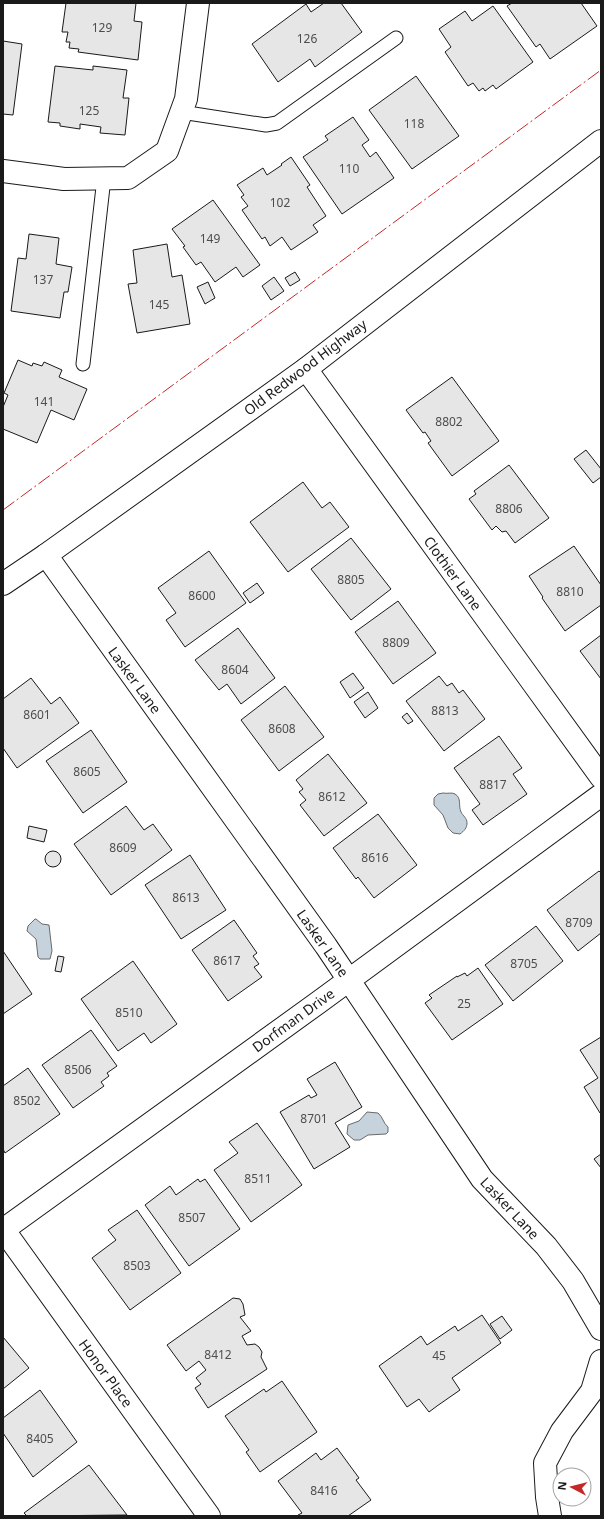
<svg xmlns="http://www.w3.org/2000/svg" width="604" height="1519" viewBox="0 0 604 1519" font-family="'Noto Sans',sans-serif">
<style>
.water{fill:#c6d2dc;stroke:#6a6a6a}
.building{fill:#e6e6e6;stroke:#1a1a1a}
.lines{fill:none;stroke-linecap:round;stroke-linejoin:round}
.lane-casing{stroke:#1a1a1a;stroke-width:15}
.street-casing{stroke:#1a1a1a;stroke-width:24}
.secondary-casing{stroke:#1a1a1a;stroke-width:24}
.lane{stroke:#fff;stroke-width:13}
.street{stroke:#fff;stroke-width:22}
.secondary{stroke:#fff;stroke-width:22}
.power{stroke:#c62828;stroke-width:1;stroke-dasharray:14 3 2 3;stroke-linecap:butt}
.labels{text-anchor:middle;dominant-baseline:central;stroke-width:3;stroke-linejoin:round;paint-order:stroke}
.number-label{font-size:12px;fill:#4d4d4d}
.street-label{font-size:14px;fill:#1a1a1a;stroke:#fff}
</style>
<rect width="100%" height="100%" fill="#fff"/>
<path class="water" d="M 443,793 C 447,794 452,792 455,794 C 462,798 458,806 461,812 C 463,816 467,818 467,823 C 467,828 464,831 460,834 L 453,833 L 448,828 L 443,815 L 434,805 L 434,798 L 438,794 Z
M 35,919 L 36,919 L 42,924 L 49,925 L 52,951 L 50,959 L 40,959 L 38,957 L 36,939 L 27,931 L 28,926 Z
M 367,1112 L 378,1113 C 383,1117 383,1123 388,1127 L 388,1132 L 386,1134 L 368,1135 L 360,1140 L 354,1140 L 347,1134 L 348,1125 L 359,1121 Z"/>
<path class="building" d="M 66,3 L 136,3 L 134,21 L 142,22 L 138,60 L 78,52 L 79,49 L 69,48 L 70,42 L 66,42 L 68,32 L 62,32 Z
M 324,3 L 341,3 L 362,32 L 315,67 L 310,59 L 278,82 L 252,44 L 306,4 L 311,12 Z
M 512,3 L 581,3 L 597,26 L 550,59 L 540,44 L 536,47 L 507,6 Z
M 493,6 L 533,62 L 496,89 L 493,85 L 485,91 L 483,88 L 479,91 L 473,83 L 468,86 L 445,52 L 451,47 L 439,29 L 465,11 L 472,21 Z
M 3,41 L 22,44 L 13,115 L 3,114 Z
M 55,66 L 93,70 L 93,66 L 127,70 L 123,98 L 129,98 L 125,135 L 100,133 L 101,127 L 80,124 L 80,129 L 60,126 L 60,123 L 48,122 Z
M 416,76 L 459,136 L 412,169 L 369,110 Z
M 353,117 L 369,140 L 362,145 L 370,157 L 376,152 L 394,178 L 342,214 L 303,157 L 328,140 L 325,136 Z
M 291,157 L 310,185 L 307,187 L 326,216 L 313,225 L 318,232 L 291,250 L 282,237 L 270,246 L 265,237 L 262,239 L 242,210 L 248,206 L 241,197 L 244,195 L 237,185 L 263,168 L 267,175 L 282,165 L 281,164 Z
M 213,200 L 260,265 L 243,277 L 236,267 L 215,282 L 201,262 L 196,265 L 183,247 L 185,246 L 172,229 Z
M 29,234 L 59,238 L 56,264 L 72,267 L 68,292 L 64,292 L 60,318 L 11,311 L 18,258 L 26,259 Z
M 167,244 L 172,277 L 182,275 L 190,324 L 137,333 L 128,284 L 137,283 L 133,250 Z
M 295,272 L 300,280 L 290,286 L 285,278 Z
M 274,277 L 284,291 L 271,300 L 262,286 Z
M 208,282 L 215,298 L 205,304 L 197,287 Z
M 18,360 L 32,366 L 33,363 L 42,366 L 44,362 L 62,370 L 59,377 L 87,389 L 74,420 L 51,410 L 37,443 L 3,429 L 3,407 L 8,395 L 4,393 Z
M 452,377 L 499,441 L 452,476 L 428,443 L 431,441 L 425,432 L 423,433 L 406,410 Z
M 586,450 L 601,469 L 601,477 L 593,483 L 574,459 Z
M 509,465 L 549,518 L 515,543 L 506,531 L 502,532 L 496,526 L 492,530 L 469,499 L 476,494 L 474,491 Z
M 303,482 L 322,508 L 330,502 L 349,527 L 288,572 L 250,522 Z
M 351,538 L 391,589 L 351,620 L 311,569 Z
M 574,546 L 601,585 L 601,605 L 565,631 L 542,598 L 543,597 L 529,576 Z
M 209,551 L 246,603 L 185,647 L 166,620 L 176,613 L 158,588 Z
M 257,583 L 264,593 L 250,603 L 243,593 Z
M 398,601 L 436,653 L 393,684 L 355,632 Z
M 238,628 L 275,678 L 241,704 L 227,684 L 219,690 L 195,660 Z
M 601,635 L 601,679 L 580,651 Z
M 353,673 L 364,688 L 350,698 L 340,682 Z
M 439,676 L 447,686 L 452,683 L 459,693 L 463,690 L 485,719 L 444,751 L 406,701 Z
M 31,678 L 51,704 L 60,697 L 79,723 L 17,768 L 3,748 L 3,699 Z
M 285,686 L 324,737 L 279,771 L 241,720 Z
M 368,692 L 378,708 L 365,718 L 354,702 Z
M 407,713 L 413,721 L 408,724 L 402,717 Z
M 91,730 L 127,782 L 83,813 L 46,761 Z
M 499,736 L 522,768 L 513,774 L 527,794 L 483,825 L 472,810 L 480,804 L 454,768 Z
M 328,754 L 367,803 L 324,836 L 300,805 L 306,800 L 299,792 L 303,789 L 296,780 Z
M 126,806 L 144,830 L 153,824 L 172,850 L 111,895 L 74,844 Z
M 378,814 L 417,865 L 374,898 L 358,877 L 356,879 L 333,848 Z
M 29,826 L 47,830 L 44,842 L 27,838 Z
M45 859a8 8 0 1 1 16 0a8 8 0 1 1-16 0Z
M 190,855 L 226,910 L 181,939 L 145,885 Z
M 599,871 L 601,873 L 601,933 L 578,951 L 547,910 Z
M 234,920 L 257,953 L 253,956 L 259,964 L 254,967 L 262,977 L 228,1001 L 192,950 Z
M 536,926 L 563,961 L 513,1001 L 485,965 Z
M 3,951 L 32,994 L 3,1014 Z
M 58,956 L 64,957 L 61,972 L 55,971 Z
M 133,961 L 177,1024 L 151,1043 L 144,1033 L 118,1051 L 81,999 Z
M 478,968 L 503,1004 L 452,1040 L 425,1003 L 432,998 L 429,995 L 457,976 L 457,977 L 465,973 L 467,976 Z
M 91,1030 L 117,1066 L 107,1073 L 109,1076 L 101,1082 L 104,1086 L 73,1108 L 42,1065 Z
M 601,1037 L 601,1112 L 600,1113 L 584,1087 L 598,1078 L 580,1050 Z
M 335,1062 L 362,1107 L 335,1123 L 350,1147 L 314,1169 L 280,1112 L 309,1095 L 311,1098 L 317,1095 L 307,1079 Z
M 28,1068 L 60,1114 L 5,1153 L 3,1149 L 3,1086 Z
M 257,1123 L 302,1185 L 251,1222 L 214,1170 L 238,1153 L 229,1142 Z
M 601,1154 L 601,1168 L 594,1159 Z
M 198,1179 L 200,1182 L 205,1179 L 240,1229 L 189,1266 L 145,1205 L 170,1186 L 176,1195 Z
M 137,1210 L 181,1273 L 130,1310 L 92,1258 L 116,1240 L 108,1230 Z
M 233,1298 L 240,1299 L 243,1304 L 245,1315 L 240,1317 L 251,1331 L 242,1336 L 247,1345 L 255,1344 L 259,1347 L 262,1352 L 261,1357 L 267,1369 L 208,1408 L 195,1388 L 201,1384 L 196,1378 L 206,1370 L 199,1361 L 186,1371 L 167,1345 Z
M 482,1315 L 501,1343 L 452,1378 L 460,1390 L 437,1406 L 429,1412 L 419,1399 L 407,1407 L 379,1366 L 421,1336 L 427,1345 L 455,1326 L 458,1331 Z
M 502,1316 L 512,1330 L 500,1339 L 490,1324 Z
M 3,1337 L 29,1368 L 3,1389 Z
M 282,1381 L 317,1432 L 260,1472 L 246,1452 L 249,1450 L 225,1416 L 264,1389 L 266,1392 Z
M 40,1390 L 77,1442 L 33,1477 L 3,1433 L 3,1418 Z
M 337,1448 L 359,1478 L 356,1480 L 371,1500 L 348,1516 L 299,1516 L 298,1515 L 302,1513 L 278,1481 L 316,1453 L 321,1460 Z
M 89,1465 L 127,1515 L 27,1516 L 24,1513 Z"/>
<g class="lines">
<defs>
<path id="lane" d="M 181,112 L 266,125 L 277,123 L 396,38
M 83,364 L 104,178"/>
<path id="street" d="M 3,171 L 64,179 L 128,178 L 167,151 L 186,99 L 198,3
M 306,369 L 601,777
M 46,555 L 326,946 L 482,1179 L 546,1246 L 573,1281 L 601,1329
M 3,1229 L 209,1516
M 3,1230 L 319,1002 L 601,795
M 550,1516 L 547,1497 L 545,1463 L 562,1431 L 592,1391 L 601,1361"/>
<path id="secondary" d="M 3,584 L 46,555 L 306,369 L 601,141"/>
</defs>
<use href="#lane" class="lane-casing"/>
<use href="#street" class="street-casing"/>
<use href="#secondary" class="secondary-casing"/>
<use href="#lane" class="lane"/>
<use href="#street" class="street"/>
<use href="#secondary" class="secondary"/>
<path class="power" d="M 3,510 L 601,70"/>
</g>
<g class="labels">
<g class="number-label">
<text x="102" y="27">129</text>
<text x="307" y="38">126</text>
<text x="89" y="110">125</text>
<text x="414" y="123">118</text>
<text x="349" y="168">110</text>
<text x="280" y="202">102</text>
<text x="210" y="238">149</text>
<text x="43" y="279">137</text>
<text x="159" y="304">145</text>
<text x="44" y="401">141</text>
<text x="449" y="421">8802</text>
<text x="509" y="508">8806</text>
<text x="351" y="579">8805</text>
<text x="570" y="591">8810</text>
<text x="202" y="595">8600</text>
<text x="396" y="642">8809</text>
<text x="235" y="669">8604</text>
<text x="445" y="710">8813</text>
<text x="37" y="714">8601</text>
<text x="282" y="728">8608</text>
<text x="87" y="771">8605</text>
<text x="493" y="784">8817</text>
<text x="332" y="796">8612</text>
<text x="123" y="847">8609</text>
<text x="375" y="857">8616</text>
<text x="186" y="897">8613</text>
<text x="579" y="922">8709</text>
<text x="227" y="960">8617</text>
<text x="524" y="963">8705</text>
<text x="464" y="1003">25</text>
<text x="129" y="1012">8510</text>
<text x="78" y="1069">8506</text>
<text x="27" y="1100">8502</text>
<text x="314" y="1118">8701</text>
<text x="258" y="1178">8511</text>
<text x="192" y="1217">8507</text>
<text x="137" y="1265">8503</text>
<text x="218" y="1354">8412</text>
<text x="439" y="1355">45</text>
<text x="40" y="1438">8405</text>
<text x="324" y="1490">8416</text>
</g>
<g class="street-label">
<text transform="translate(305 367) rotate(-37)">Old Redwood Highway</text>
<text transform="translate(453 573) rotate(54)">Clothier Lane</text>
<text transform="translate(135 680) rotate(54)">Lasker Lane</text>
<text transform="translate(323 943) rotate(55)">Lasker Lane</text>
<text transform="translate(293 1020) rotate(-36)">Dorfman Drive</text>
<text transform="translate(510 1208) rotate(47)">Lasker Lane</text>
<text transform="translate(106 1373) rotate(54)">Honor Place</text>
</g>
</g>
<rect width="604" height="1519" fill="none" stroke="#1a1a1a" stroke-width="8"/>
<g transform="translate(572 1487) rotate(277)"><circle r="19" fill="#ffffff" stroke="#a3a3a3"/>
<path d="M0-3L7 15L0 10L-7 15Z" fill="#c62828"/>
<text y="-6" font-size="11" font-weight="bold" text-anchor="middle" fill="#1a1a1a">N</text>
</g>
</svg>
